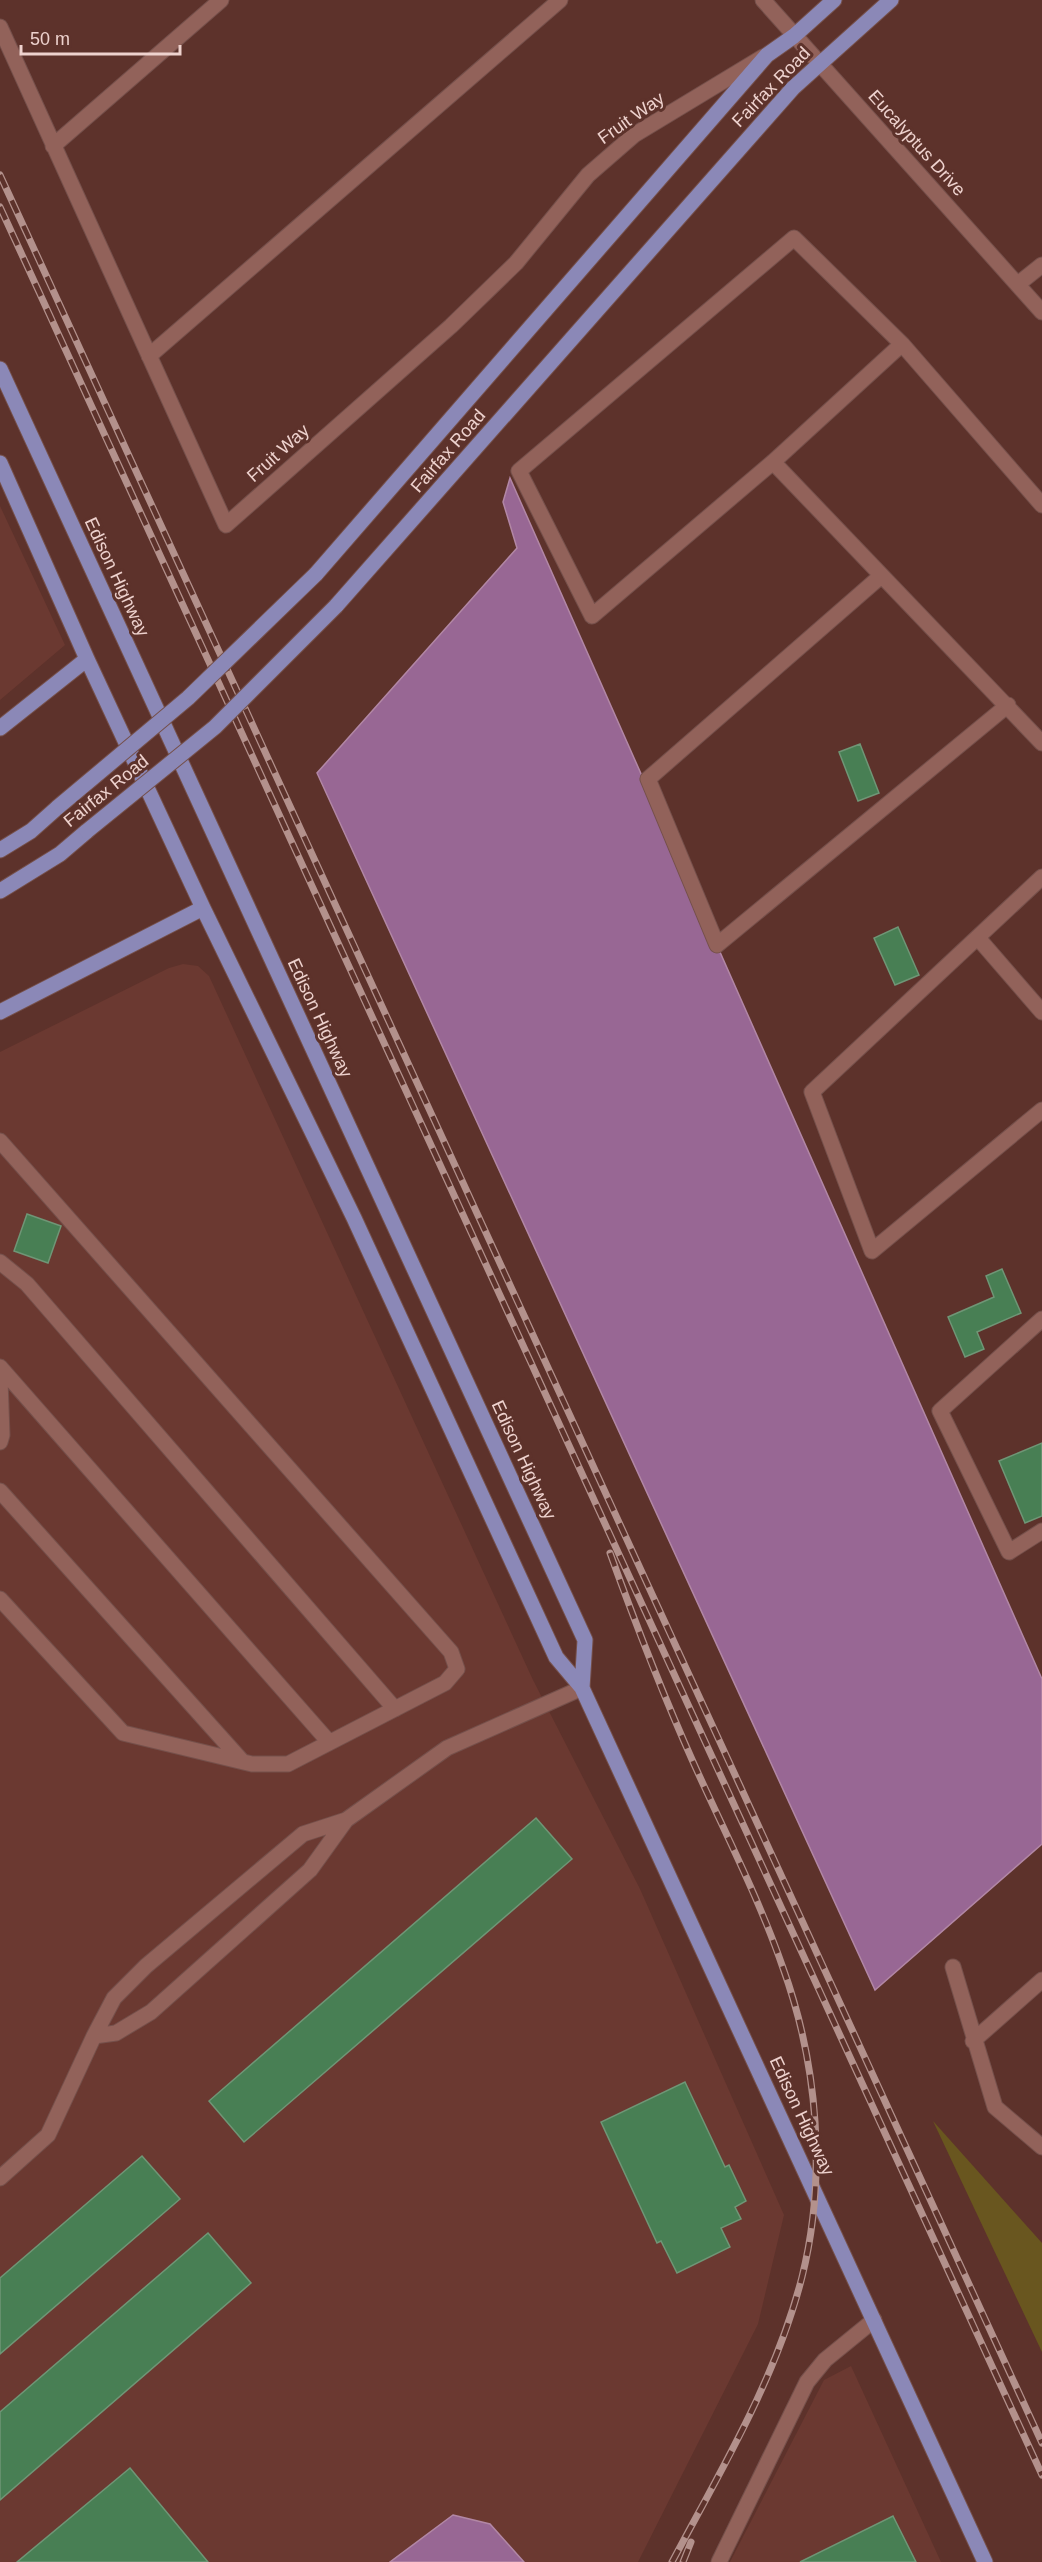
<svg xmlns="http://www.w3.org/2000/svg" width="1042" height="2562" viewBox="0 0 1042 2562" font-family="Helvetica,sans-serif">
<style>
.built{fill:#6b3931}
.green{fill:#69561f}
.water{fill:#986794;stroke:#b287a5;stroke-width:1.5}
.building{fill:#487f54;stroke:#6f9676;stroke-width:1.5}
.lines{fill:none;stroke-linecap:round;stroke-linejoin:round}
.minor-casing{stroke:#75504b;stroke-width:17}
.major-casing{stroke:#75504b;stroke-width:17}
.minor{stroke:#92625a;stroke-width:15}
.major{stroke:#8b88b7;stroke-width:15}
.rail-casing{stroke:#b3918c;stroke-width:7}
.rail{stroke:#5d322b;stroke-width:4.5;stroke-dasharray:14;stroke-linecap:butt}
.major-bridge-casing{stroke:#75504b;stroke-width:17;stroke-linecap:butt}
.major-bridge{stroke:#8b88b7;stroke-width:15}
.labels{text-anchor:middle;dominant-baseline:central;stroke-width:6;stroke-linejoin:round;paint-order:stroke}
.street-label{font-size:18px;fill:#eed2ce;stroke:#5d322b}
</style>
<rect width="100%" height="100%" fill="#5d322b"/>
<path class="built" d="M 0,506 L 65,645 L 0,700 Z
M 183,964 L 198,966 L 209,976 L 533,1680 L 640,1889 L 784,2215 L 758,2324 L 638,2562 L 0,2562 L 0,1052 L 169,968 Z
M 851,2366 L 941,2562 L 730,2562 L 824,2380 Z"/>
<path class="green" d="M 933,2121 L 1042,2243 L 1042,2352 Z"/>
<path class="water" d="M 510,478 L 1042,1679 L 1042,1844 L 875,1990 L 317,773 L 517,548 L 503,502 Z
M 453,2515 L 490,2524 L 524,2562 L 390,2562 Z"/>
<path class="building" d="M 860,744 L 879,793 L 858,801 L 839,752 Z
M 898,927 L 919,975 L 895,985 L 874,938 Z
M 27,1214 L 61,1226 L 48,1263 L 14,1251 Z
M 1002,1269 L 1021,1313 L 977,1332 L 984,1349 L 965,1357 L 948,1317 L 994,1297 L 986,1276 Z
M 1042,1443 L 1042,1516 L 1025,1523 L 999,1461 Z
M 536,1818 L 572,1859 L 244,2142 L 209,2101 Z
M 685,2082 L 725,2167 L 729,2165 L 746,2201 L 735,2207 L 741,2219 L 721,2228 L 730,2247 L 677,2273 L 661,2241 L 657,2243 L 601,2122 Z
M 142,2156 L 180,2199 L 0,2354 L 0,2278 Z
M 208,2233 L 251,2283 L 0,2500 L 0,2412 Z
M 130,2468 L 208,2562 L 17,2562 Z
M 893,2516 L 916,2562 L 800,2562 Z"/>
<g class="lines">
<defs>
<path id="minor" d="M 763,0 L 1042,312
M 0,27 L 226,525 L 451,326 L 516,263 L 588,175 L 634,135 L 763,57
M 53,146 L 221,0
M 1018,284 L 1042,265
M 902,344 L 773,462 L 592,616 L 519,471 L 794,238 L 902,344 L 1042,505
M 149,356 L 560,0
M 773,462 L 1042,743
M 881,576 L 648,779 L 717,945 L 1008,705
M 1042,877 L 812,1092 L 872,1251 L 1042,1110
M 978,938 L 1042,1012
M 0,1141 L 451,1652 L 457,1669 L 445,1683 L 288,1764 L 252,1764 L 123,1733 L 0,1599
M 0,1262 L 27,1284 L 395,1709
M 1042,1319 L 940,1411 L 1009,1552 L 1042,1531
M 0,1367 L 329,1742
M 0,1379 L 2,1435 L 0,1442
M 0,1491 L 242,1761
M 346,1820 L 310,1870 L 151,2012 L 116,2033 L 94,2036 L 114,1998 L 146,1966 L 303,1834 L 346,1820 L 447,1748 L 582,1688
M 953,1967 L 995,2107 L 1042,2147
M 973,2041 L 1042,1980
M 0,2178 L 48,2135 L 94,2036
M 719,2562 L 807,2382 L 825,2360 L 874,2320"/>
<path id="major" d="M 0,369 L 585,1640 L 582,1688
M 0,463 L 87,659 L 203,908 L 354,1218 L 556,1657 L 582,1688 L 985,2562
M 316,574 L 767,55 L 794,36 L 834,0
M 336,606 L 793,88 L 891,0
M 0,728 L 87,659
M 0,850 L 31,831 L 58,807
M 0,891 L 60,854 L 87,831
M 0,1012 L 203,908"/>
</defs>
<use href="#minor" class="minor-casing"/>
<use href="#major" class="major-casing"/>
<use href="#minor" class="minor"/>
<use href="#major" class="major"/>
<defs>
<path id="rail" d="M 0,175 L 1042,2443
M 0,207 L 1042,2475
M 610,1553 C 636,1625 663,1695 694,1764 C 724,1831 759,1898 783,1968 C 818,2065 827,2177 802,2277 C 776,2379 721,2470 672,2562
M 683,2562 L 691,2542"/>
</defs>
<use href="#rail" class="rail-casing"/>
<use href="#rail" class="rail"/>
<defs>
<path id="major-bridge" d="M 58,807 L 188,698 L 316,574
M 87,831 L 215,727 L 336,606"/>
</defs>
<use href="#major-bridge" class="major-bridge-casing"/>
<use href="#major-bridge" class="major-bridge"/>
</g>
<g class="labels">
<g class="street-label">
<text transform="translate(771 87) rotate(-46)">Fairfax Road</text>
<text transform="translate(631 118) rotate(-35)">Fruit Way</text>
<text transform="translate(917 143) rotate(48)">Eucalyptus Drive</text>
<text transform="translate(448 451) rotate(-49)">Fairfax Road</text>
<text transform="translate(278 453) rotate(-42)">Fruit Way</text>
<text transform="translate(117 577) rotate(65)">Edison Highway</text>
<text transform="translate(106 791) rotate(-39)">Fairfax Road</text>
<text transform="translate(320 1018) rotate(65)">Edison Highway</text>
<text transform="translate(524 1460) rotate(65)">Edison Highway</text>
<text transform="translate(802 2116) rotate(65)">Edison Highway</text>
</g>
</g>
<path d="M21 45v9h159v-9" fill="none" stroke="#eed2ce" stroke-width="3"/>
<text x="30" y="45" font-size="18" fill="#eed2ce" stroke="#5d322b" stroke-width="4.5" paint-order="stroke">50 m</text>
</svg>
